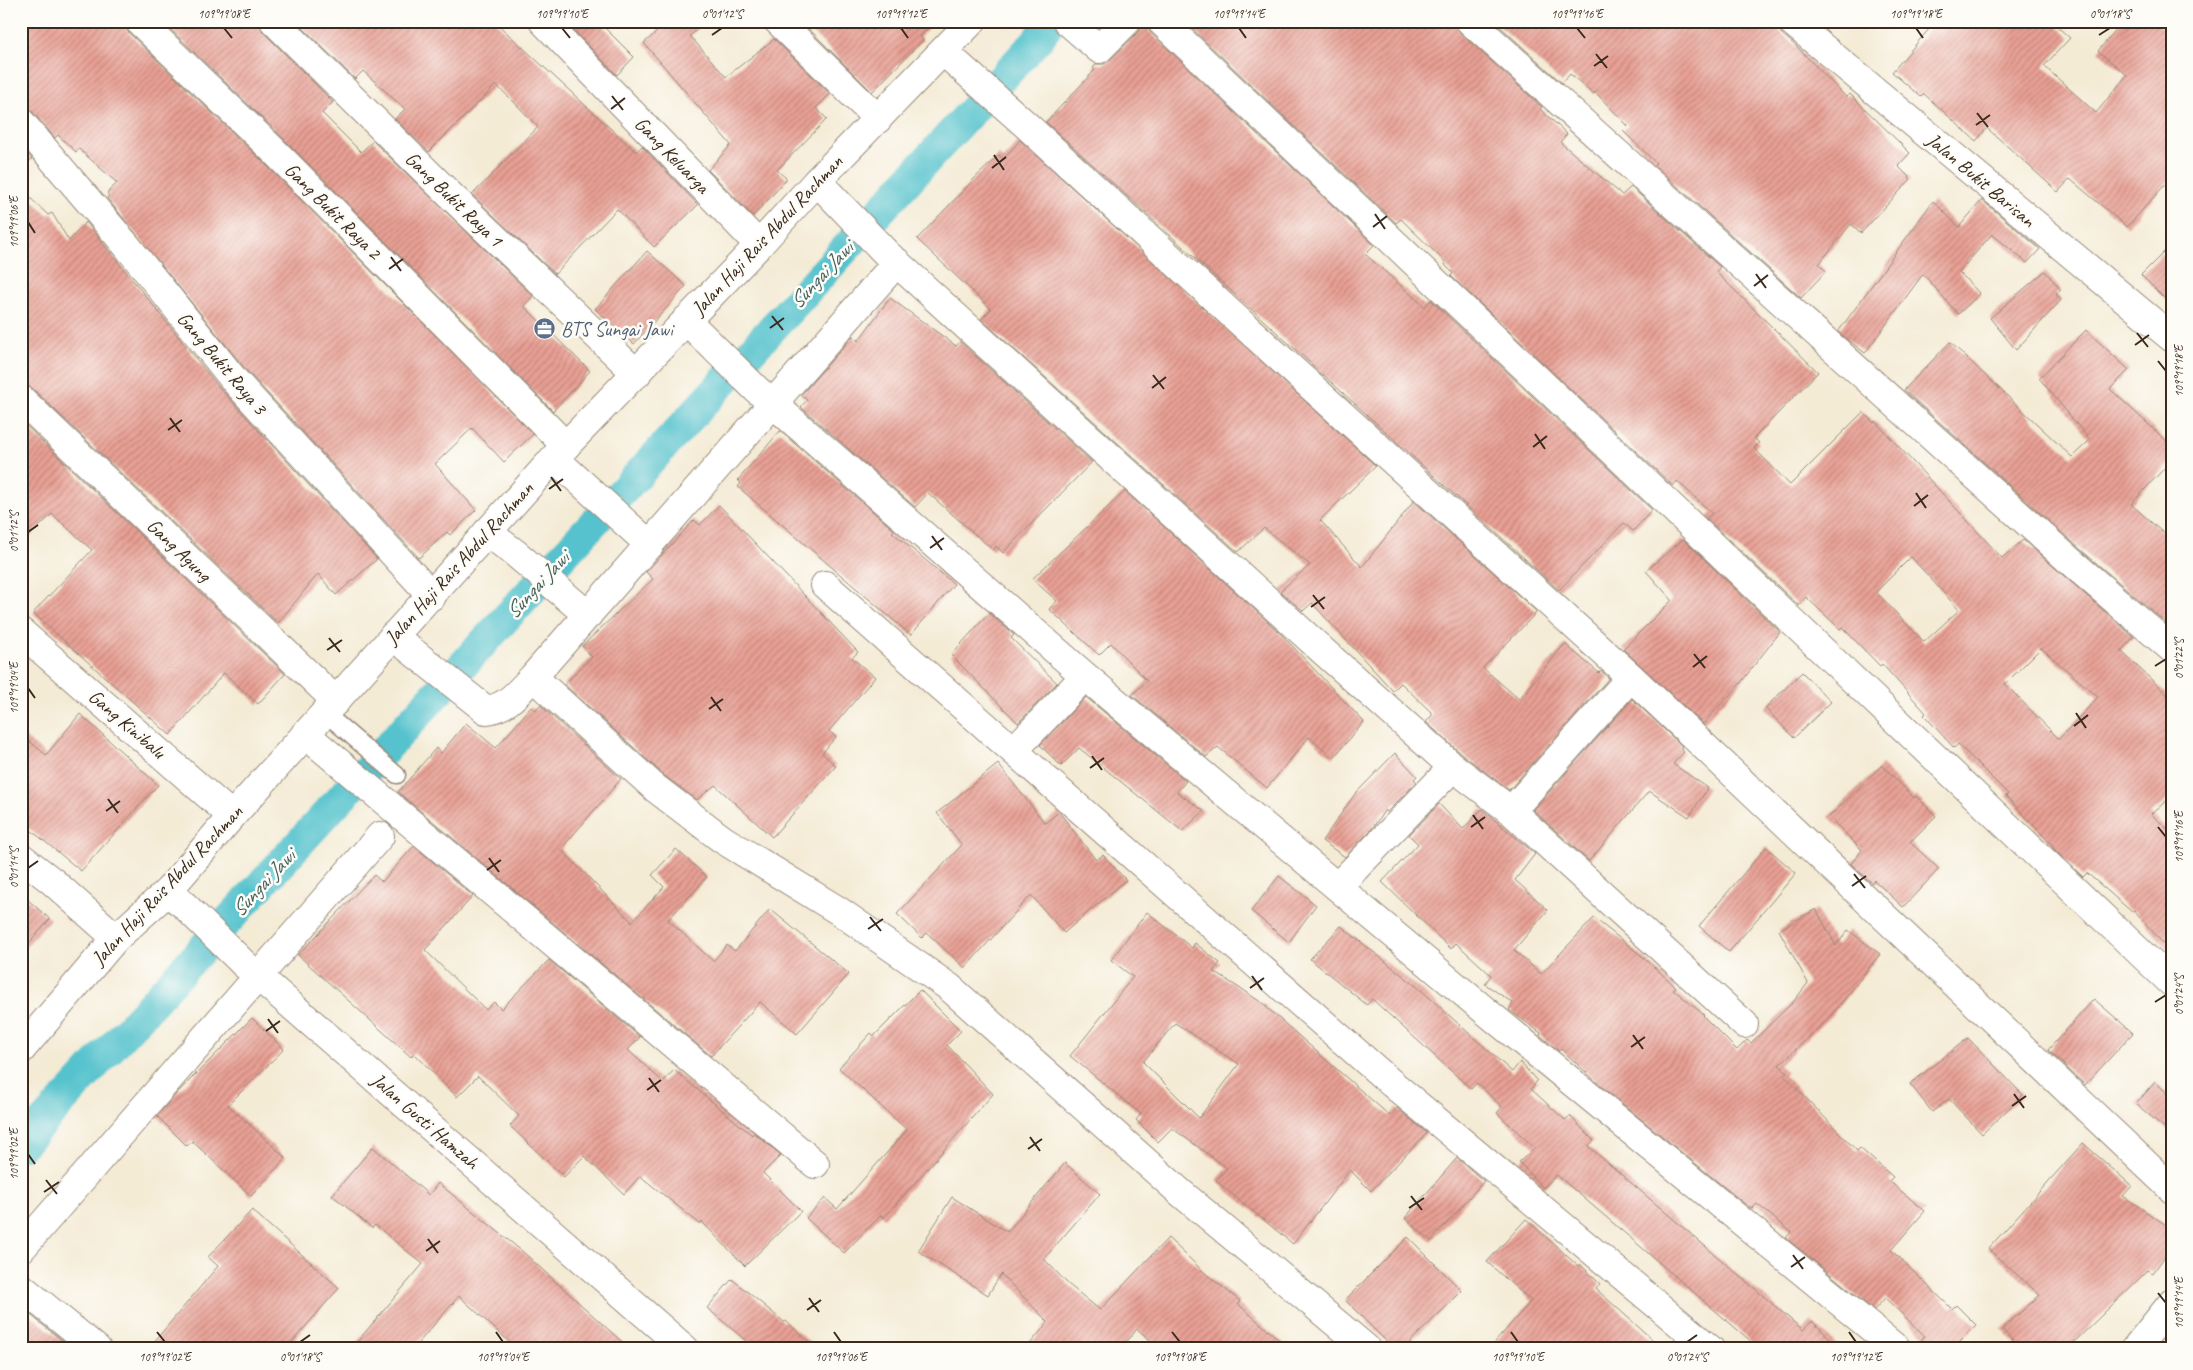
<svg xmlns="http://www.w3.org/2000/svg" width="2193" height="1370" viewBox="0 0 2193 1370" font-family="Caveat,sans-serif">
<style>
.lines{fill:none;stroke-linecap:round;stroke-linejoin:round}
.canal{stroke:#55c2cd;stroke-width:31}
.building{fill:url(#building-hatch);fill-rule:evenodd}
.service-casing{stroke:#988a7a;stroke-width:19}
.minor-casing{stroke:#988a7a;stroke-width:30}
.tertiary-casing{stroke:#988a7a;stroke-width:30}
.service{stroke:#fff;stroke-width:16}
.minor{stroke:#fff;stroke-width:28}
.tertiary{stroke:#fff;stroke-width:28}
.ticks{fill:none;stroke:#3b2a1e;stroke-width:2}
.labels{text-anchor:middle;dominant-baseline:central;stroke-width:5;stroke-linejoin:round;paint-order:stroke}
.street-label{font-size:20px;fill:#3b2a1e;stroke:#fdfcf7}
.service-label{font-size:20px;fill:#4e5e75;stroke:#fdfcf7;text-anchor:start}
.water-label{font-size:21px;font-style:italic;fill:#445f5b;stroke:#fdfcf7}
.neatline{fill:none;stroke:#3b2a1e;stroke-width:2}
.ticks-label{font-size:12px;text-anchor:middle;fill:#3b2a1e}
</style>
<defs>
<pattern id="building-hatch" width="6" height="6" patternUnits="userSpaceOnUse" patternTransform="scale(1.25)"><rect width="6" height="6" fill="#e9a095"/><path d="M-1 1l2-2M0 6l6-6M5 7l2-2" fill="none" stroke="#be8379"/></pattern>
</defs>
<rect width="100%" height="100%" fill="#fdfcf7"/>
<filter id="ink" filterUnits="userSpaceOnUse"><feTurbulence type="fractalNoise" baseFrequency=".02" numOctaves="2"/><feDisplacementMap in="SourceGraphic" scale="10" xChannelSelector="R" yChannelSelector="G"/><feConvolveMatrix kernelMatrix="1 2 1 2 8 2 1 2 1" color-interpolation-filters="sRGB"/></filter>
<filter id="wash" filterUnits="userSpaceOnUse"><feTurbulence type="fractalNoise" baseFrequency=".0096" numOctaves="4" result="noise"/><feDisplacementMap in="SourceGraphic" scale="20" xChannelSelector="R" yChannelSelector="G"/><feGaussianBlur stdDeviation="1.12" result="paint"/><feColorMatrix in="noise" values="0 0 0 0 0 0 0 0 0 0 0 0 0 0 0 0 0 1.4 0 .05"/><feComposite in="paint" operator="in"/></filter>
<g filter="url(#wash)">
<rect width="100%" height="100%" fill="#f4ebd5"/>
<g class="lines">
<path class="canal" d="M 21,1146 L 1039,38 L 1051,21"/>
</g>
<g id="blocks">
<path class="building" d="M 21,21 L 124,21 L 128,32 L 262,161 L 533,434 L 504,462 L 472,428 L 435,464 L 476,510 L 450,535 L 447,532 L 419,558 L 247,371 L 107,198 L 109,195 L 107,193 L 117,183 L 79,149 L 76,152 L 58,135 L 55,138 L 33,112 L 21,107 Z
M 162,21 L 259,21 L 263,32 L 333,102 L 322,113 L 361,152 L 373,141 L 533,296 L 524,306 L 590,371 L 553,411 L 284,139 Z
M 296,21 L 494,21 L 636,152 L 642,146 L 698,205 L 654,247 L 617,209 L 555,274 L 472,195 L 538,127 L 513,101 L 496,85 L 429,152 L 395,119 L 405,109 L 363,71 L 355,79 Z
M 565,21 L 598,21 L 634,57 L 617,75 Z
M 669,21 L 706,21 L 690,36 L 726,77 L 774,39 L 830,94 L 816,108 L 827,119 L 777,170 L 787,179 L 753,216 L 708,170 L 731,145 L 644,43 Z
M 803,21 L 935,21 L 920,37 L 923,40 L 872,92 L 802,22 Z
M 1145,21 L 1150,32 L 1374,245 L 1365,254 L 1425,307 L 1431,300 L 1652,510 L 1633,531 L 1624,523 L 1559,590 L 1046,122 L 1095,70 L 1093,68 L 1096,64 L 1104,64 L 1110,60 L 1138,32 Z
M 1184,21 L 1455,21 L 1460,33 L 1542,107 L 1540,109 L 1567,134 L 1560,142 L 1622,195 L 1631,187 L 1720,267 L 1716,272 L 1818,372 L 1754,438 L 1759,443 L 1754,448 L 1790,485 L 1863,412 L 1874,423 L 1875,421 L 2002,558 L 2023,540 L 2134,637 L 2121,651 L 2172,699 L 2172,796 L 2151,814 L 2172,833 L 2172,954 L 2134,910 L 2132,912 L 2087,873 L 2083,877 L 2053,848 L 2054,847 L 2006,796 L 2008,794 L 1958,744 L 1954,748 L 1924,715 L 1926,713 L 1882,664 L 1880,666 L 1842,627 L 1840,629 L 1806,597 L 1799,606 L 1706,518 L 1712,513 L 1677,481 L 1673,486 L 1451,276 L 1453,273 L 1445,265 L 1446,263 L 1401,219 L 1396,223 ZM 1911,557 L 1959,610 L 1924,642 L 1876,592 ZM 2041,648 L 2098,697 L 2059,739 L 2005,684 Z
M 1494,21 L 1776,21 L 1781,33 L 1797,47 L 1846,97 L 1850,94 L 1910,153 L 1898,166 L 1911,179 L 1861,233 L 1851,224 L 1819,264 L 1826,271 L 1801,298 L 1654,165 L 1656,163 L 1623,131 L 1628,126 L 1595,92 L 1594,94 L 1570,74 L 1562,83 Z
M 1936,21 L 2051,21 L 2070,38 L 2044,66 L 2096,113 L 2127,75 L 2098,51 L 2123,21 L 2154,21 L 2172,36 L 2172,177 L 2127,227 L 2070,179 L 2058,192 L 1987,128 L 1976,141 L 1924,94 L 1921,97 L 1892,72 Z
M 1020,140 L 1376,466 L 1320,520 L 1362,567 L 1414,501 L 1537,612 L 1483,668 L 1519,699 L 1565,644 L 1599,673 L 1601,671 L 1609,678 L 1509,790 L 1463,755 L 1426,722 L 1433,714 L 1401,683 L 1393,691 L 1312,603 L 1303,611 L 1280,591 L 1310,565 L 1264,528 L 1238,552 L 981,319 L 991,309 L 917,239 L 975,178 L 999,155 L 1003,159 Z
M 21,146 L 32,159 L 21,168 Z
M 21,189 L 48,215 L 52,213 L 69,241 L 86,222 L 223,392 L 377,559 L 336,595 L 318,574 L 278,623 L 32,388 L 21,384 Z
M 1982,200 L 2040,249 L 2027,263 L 1992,234 L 1959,272 L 1980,294 L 1958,314 L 1923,274 L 1865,353 L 1838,332 L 1933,201 L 1959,227 Z
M 2172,244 L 2172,306 L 2141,275 Z
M 647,251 L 686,286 L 634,344 L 595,309 Z
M 2045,271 L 2061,290 L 2056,294 L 2061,300 L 2016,350 L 1990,318 Z
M 890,298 L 956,346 L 960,342 L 1092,462 L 1003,553 L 996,546 L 993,550 L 928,493 L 915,507 L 801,407 L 807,400 L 801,395 L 853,336 L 858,341 Z
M 2086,330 L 2129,370 L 2110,389 L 2172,446 L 2172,460 L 2131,504 L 2172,541 L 2172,628 L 2080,549 L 1904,390 L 1950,342 L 2072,457 L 2090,440 L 2039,378 Z
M 21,421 L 285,674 L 258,704 L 224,673 L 170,735 L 33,613 L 92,550 L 52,514 L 21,544 Z
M 780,431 L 894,530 L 892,532 L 954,584 L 911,635 L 738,487 L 741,483 L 738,480 Z
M 1125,491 L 1280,633 L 1364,722 L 1333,758 L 1309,737 L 1267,788 L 1218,747 L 1206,757 L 1132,695 L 1147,681 L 1111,643 L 1099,655 L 1049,609 L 1057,601 L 1032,579 Z
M 719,505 L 858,652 L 852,658 L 875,677 L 829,731 L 836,737 L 822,753 L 836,766 L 772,837 L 715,785 L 697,800 L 665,776 L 564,684 L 592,657 L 582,646 L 653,579 L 646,572 L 694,520 L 700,525 Z
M 1683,539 L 1780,632 L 1739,685 L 1703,724 L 1623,649 L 1672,600 L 1646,571 Z
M 989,613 L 1014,635 L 1011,638 L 1057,683 L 1018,723 L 951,655 Z
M 1802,672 L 1831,702 L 1794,738 L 1765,708 Z
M 1086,697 L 1186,781 L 1177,792 L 1204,811 L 1182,831 L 1079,748 L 1061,766 L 1040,745 Z
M 1632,699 L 1682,746 L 1680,748 L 1684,752 L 1673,764 L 1708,788 L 1689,817 L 1649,791 L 1589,861 L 1533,810 Z
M 540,705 L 621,779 L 561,849 L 632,922 L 664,887 L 652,875 L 676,849 L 707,877 L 668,920 L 713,961 L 727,945 L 735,951 L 770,909 L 849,974 L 797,1034 L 760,1002 L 711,1056 L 398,792 L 436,748 L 441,753 L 466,723 L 496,748 L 531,707 L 535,710 Z
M 80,714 L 158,785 L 81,871 L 21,822 L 21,734 L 46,755 Z
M 1395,753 L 1417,776 L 1414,779 L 1417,782 L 1387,812 L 1385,810 L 1371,830 L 1345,857 L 1322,841 L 1355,794 Z
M 998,764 L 1045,823 L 1059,812 L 1096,860 L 1103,855 L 1126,880 L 1064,933 L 1031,895 L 965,968 L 927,933 L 922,938 L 897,914 L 962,845 L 937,813 Z
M 1882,765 L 1914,798 L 1916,796 L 1936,816 L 1910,842 L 1939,869 L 1903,907 L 1874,880 L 1872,883 L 1851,864 L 1862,850 L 1829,817 Z
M 1439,804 L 1463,829 L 1482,809 L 1535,854 L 1515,880 L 1548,910 L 1514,950 L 1541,974 L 1594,918 L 1642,956 L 1676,987 L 1673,989 L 1704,1015 L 1703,1016 L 1737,1050 L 1747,1040 L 1751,1043 L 1794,1001 L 1808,983 L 1779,930 L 1816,909 L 1836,946 L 1848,930 L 1880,954 L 1832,1015 L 1779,1065 L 1787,1072 L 1784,1075 L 1857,1151 L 1860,1148 L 1893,1177 L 1889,1181 L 1925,1211 L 1891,1250 L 1952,1309 L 1956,1305 L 1976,1325 L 1952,1349 L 1913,1349 L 1925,1336 L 1885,1298 L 1874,1310 L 1786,1238 L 1791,1232 L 1757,1204 L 1752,1209 L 1745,1204 L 1602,1087 L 1561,1049 L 1559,1051 L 1540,1035 L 1541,1033 L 1509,1010 L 1513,1003 L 1485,984 L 1491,975 L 1456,943 L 1451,949 L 1382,882 L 1418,844 L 1409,835 Z
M 414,846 L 473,896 L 425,950 L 486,1010 L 494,1002 L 501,1009 L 549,960 L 640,1037 L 628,1050 L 663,1082 L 674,1070 L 752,1135 L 754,1133 L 781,1155 L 763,1173 L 801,1211 L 745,1266 L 702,1222 L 700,1224 L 640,1176 L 624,1194 L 584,1156 L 564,1177 L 510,1126 L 519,1116 L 478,1076 L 457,1097 L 414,1053 L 411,1057 L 298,955 L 374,875 L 382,882 Z
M 1766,847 L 1796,873 L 1729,952 L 1699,926 Z
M 1279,876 L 1316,905 L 1289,942 L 1251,911 Z
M 21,894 L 50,919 L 21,953 Z
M 1147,912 L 1192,948 L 1195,943 L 1220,963 L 1213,971 L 1267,1006 L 1266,1007 L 1390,1116 L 1397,1108 L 1427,1133 L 1371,1191 L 1350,1170 L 1293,1244 L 1216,1181 L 1227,1168 L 1172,1128 L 1158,1142 L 1136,1120 L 1141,1114 L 1070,1056 L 1133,977 L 1111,960 ZM 1175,1023 L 1239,1064 L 1199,1118 L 1143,1062 Z
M 1341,926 L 1421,990 L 1512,1072 L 1520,1062 L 1537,1081 L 1531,1089 L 1565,1120 L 1570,1116 L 1594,1141 L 1588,1146 L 1803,1330 L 1812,1321 L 1841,1349 L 1760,1349 L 1557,1175 L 1543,1188 L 1519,1162 L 1535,1148 L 1497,1113 L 1502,1107 L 1477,1083 L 1471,1089 L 1372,999 L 1367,1005 L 1310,959 Z
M 920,990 L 961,1031 L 947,1045 L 993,1094 L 884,1218 L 881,1215 L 844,1253 L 806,1218 L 825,1198 L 837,1209 L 907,1130 L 839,1068 L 871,1033 L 874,1036 Z
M 2094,999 L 2133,1033 L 2085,1085 L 2048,1050 Z
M 252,1018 L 284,1049 L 228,1105 L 286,1158 L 251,1196 L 192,1141 L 187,1146 L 157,1116 L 177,1093 Z
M 1968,1038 L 2023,1095 L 1982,1134 L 1949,1099 L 1932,1112 L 1910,1084 Z
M 2155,1082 L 2172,1097 L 2172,1134 L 2136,1104 Z
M 2083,1143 L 2132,1186 L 2123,1196 L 2172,1229 L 2172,1246 L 2153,1273 L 2148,1270 L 2067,1349 L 2020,1349 L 2002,1329 L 2040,1295 L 1988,1249 Z
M 373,1147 L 429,1195 L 438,1183 L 523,1252 L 630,1349 L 517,1349 L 459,1296 L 413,1349 L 351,1349 L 423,1264 L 375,1225 L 372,1228 L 332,1195 Z
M 1457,1158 L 1484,1181 L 1431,1241 L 1405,1218 Z
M 1065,1163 L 1100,1194 L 1044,1259 L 1068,1284 L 1100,1310 L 1168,1238 L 1205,1273 L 1240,1301 L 1238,1304 L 1290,1349 L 1161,1349 L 1137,1329 L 1121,1349 L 1026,1349 L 1048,1322 L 1001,1274 L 988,1295 L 918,1251 L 952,1197 L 1007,1232 Z
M 252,1210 L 339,1288 L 286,1349 L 148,1349 L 218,1266 L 208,1257 Z
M 1526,1219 L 1578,1266 L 1580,1264 L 1600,1284 L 1596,1289 L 1663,1349 L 1489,1349 L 1531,1301 L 1487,1262 Z
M 1408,1237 L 1462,1291 L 1403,1349 L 1394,1349 L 1345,1300 Z
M 732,1279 L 784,1322 L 786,1321 L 817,1349 L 756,1349 L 707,1308 Z
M 21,1307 L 72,1349 L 21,1349 Z"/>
</g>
</g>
<g filter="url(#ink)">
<use href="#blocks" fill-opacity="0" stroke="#988a7a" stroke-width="1"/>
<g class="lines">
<defs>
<path id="service" d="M 325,713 L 397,775"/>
<path id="minor" d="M 139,21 L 273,150 L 566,446
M 274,21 L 450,195 L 637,374
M 543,21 L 759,245
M 778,21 L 878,119
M 1067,21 L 1099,49 L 1127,21
M 1161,21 L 2172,983
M 1470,21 L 2070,561 L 2172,649
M 944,52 L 1025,124 L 1227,310 L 1631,677 L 2172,1189
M 21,122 L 127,246 L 235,381 L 432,596
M 817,181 L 886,253 L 1323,651 L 1453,767 L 1511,811 L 1744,1024
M 686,320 L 756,389 L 1085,676 L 1483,1009 L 1897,1349
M 21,399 L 336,701
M 554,458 L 650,545
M 487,532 L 515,553 L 588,615
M 825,585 L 1389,1081 L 1710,1349
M 21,632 L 232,816
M 393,636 L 486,710 C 507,708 519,691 533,677 L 655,788 L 722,839 L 839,911 L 949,987 L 1181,1193 L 1367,1349
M 533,677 L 897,262
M 305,734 L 815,1164
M 1014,750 L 1085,676
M 1511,811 L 1631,677
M 21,857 L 52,881 L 116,938
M 1337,887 L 1453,767
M 167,892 L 184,905 L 243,963 L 685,1349
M 21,1249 L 380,836
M 21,1287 L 97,1349
M 2135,1349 L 2172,1303"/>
<path id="tertiary" d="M 1791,21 L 2172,338
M 21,1050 L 116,938 L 167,892 L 232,816 L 554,458 L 759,245 L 817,181 L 972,21"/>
</defs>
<use href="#service" class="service-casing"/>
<use href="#minor" class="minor-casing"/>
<use href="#tertiary" class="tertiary-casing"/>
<use href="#service" class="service"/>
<use href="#minor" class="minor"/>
<use href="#tertiary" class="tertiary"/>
</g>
</g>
<path class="ticks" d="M 224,28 L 232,38M 562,28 L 570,38M 901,28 L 908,38M 1239,28 L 1246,38M 1577,28 L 1585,38M 1916,28 L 1923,38M 712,35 L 722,28M 2099,35 L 2110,28M 1596,54 L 1607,68M 1594,66 L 1608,56M 612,96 L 623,110M 611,109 L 625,98M 1977,113 L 1988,127M 1976,125 L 1990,115M 994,155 L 1004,170M 992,168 L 1006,157M 1375,214 L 1385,229M 28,222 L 35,233M 1373,227 L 1387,216M 391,257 L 401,271M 389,269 L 403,259M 1756,274 L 1766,288M 1754,286 L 1768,275M 772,316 L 783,330M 770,328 L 784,318M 2137,333 L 2148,347M 2135,345 L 2149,335M 2158,361 L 2166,371M 1153,375 L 1164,389M 1152,388 L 1166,377M 170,418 L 180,432M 168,430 L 182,420M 1535,434 L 1545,449M 1533,447 L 1547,436M 551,477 L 561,491M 549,489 L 563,479M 1916,493 L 1926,508M 1914,506 L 1928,495M 28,532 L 38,525M 932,536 L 942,550M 930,548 L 944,538M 1313,595 L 1324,609M 1311,607 L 1325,597M 329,638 L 340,652M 327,650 L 342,640M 1694,654 L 1705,668M 2155,666 L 2166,659M 1693,667 L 1707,656M 28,688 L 35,698M 711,697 L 721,711M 709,709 L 723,699M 2076,713 L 2086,728M 2074,726 L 2088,715M 1092,756 L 1102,770M 1090,768 L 1104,758M 108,799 L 118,813M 106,811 L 120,801M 1473,815 L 1483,829M 1471,827 L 1485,817M 2158,827 L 2166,837M 489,858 L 499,872M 28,868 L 38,861M 487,870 L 501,860M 1854,874 L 1865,888M 1852,886 L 1866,876M 870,917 L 881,931M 868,929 L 883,919M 1252,976 L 1262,990M 1250,988 L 1264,978M 2155,1002 L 2166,995M 268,1019 L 278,1033M 266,1031 L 280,1021M 1633,1035 L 1643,1049M 1631,1047 L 1645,1037M 649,1078 L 659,1092M 647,1090 L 661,1080M 2014,1094 L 2024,1108M 2012,1106 L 2026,1096M 1030,1137 L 1040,1151M 1028,1149 L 1042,1139M 28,1154 L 35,1164M 46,1180 L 57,1194M 44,1192 L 59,1182M 1411,1196 L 1422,1210M 1409,1208 L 1424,1198M 428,1239 L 438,1253M 426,1251 L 440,1241M 1793,1255 L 1803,1269M 1791,1267 L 1805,1257M 2158,1293 L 2166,1303M 809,1298 L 819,1312M 807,1310 L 821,1300M 157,1332 L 165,1342M 496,1332 L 503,1342M 834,1332 L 841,1342M 1172,1332 L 1180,1342M 1511,1332 L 1518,1342M 1849,1332 L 1856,1342M 300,1342 L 310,1335M 1687,1342 L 1697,1335"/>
<defs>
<symbol id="office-disc" viewBox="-11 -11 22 22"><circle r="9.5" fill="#5c6f8a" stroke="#fdfcf7"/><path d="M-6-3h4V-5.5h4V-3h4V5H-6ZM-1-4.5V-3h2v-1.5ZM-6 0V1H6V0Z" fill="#fff"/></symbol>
</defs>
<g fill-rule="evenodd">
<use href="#office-disc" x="532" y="316" width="25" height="25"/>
</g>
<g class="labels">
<g class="street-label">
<text transform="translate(672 155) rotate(46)">Gang Keluarga</text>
<text transform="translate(1981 180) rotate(40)">Jalan Bukit Barisan</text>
<text transform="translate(454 199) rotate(44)">Gang Bukit Raya 1</text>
<text transform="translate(333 211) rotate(45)">Gang Bukit Raya 2</text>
<text transform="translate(767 235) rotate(-47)">Jalan Haji Rais Abdul Rachman</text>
<text transform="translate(222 363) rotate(50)">Gang Bukit Raya 3</text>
<text transform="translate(179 550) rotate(44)">Gang Agung</text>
<text transform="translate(459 563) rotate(-48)">Jalan Haji Rais Abdul Rachman</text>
<text transform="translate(127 724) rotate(41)">Gang Kinibalu</text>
<text transform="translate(167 885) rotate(-47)">Jalan Haji Rais Abdul Rachman</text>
<text transform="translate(425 1121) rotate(41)">Jalan Gusti Hamzah</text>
</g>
<g class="service-label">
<text x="561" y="329">BTS Sungai Jawi</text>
</g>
<g class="water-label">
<text transform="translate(821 275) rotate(-47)">Sungai Jawi</text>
<text transform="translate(537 585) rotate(-47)">Sungai Jawi</text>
<text transform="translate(263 883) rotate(-47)">Sungai Jawi</text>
</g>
</g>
<rect width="2193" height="1370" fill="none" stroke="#fdfcf7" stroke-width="55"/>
<rect x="28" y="28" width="2138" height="1314" class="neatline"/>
<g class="ticks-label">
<text x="224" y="18">109°19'08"E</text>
<text x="562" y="18">109°19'10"E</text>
<text x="722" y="18">0°01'12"S</text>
<text x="901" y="18">109°19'12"E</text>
<text x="1239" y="18">109°19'14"E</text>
<text x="1577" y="18">109°19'16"E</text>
<text x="1916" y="18">109°19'18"E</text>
<text x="2110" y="18">0°01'18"S</text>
<text transform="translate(14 222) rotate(-90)" y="4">109°19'06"E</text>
<text transform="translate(2179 371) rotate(-90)" y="4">109°19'18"E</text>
<text transform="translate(14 532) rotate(-90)" y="4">0°01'12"S</text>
<text transform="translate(2179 659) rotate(-90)" y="4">0°01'22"S</text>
<text transform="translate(14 688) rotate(-90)" y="4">109°19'04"E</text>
<text transform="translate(2179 837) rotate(-90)" y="4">109°19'16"E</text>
<text transform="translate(14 868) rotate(-90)" y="4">0°01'14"S</text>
<text transform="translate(2179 995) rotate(-90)" y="4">0°01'24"S</text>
<text transform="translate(14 1154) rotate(-90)" y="4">109°19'02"E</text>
<text transform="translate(2179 1303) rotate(-90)" y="4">109°19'14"E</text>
<text x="165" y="1361">109°19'02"E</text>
<text x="300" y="1361">0°01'18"S</text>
<text x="503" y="1361">109°19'04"E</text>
<text x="841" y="1361">109°19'06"E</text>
<text x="1180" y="1361">109°19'08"E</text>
<text x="1518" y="1361">109°19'10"E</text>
<text x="1687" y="1361">0°01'24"S</text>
<text x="1856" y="1361">109°19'12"E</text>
</g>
</svg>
